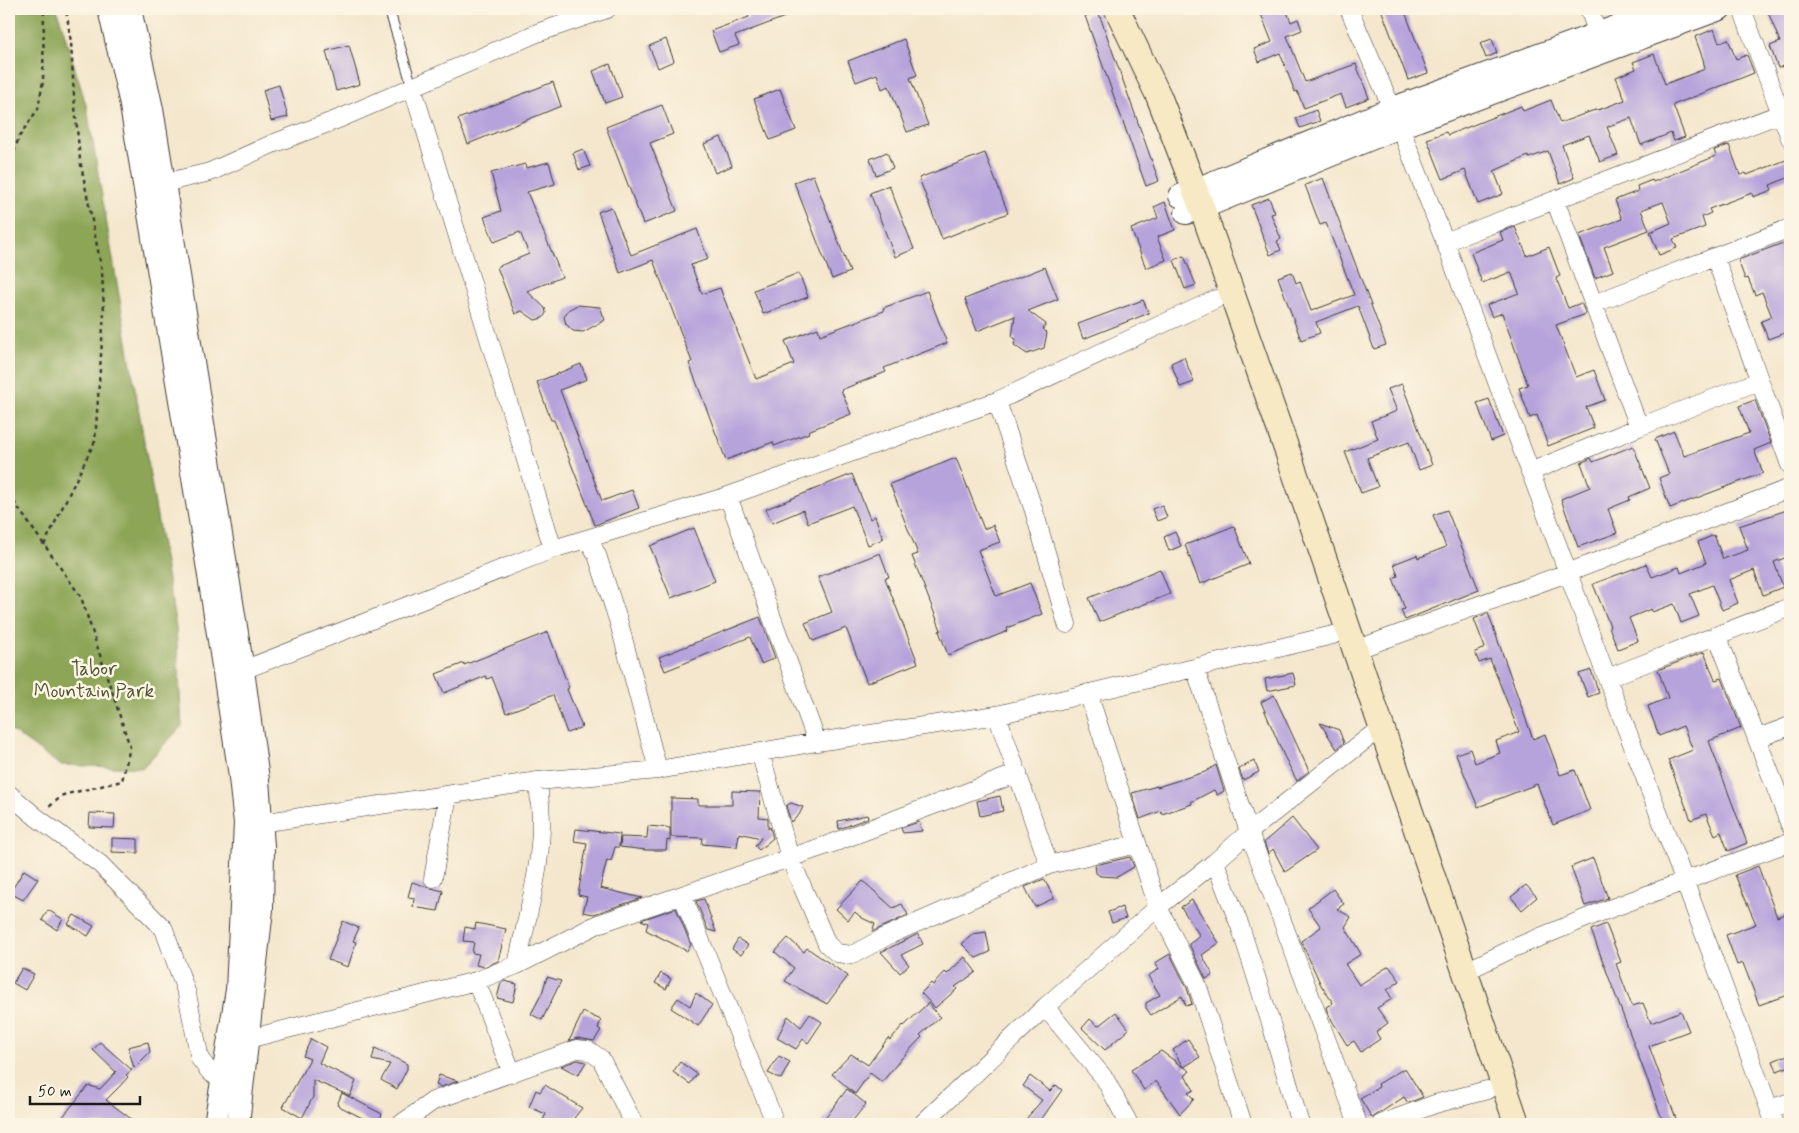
<svg xmlns="http://www.w3.org/2000/svg" width="1799" height="1133" viewBox="0 0 1799 1133" font-family="Mynerve,sans-serif">
<style>
.forest{fill:#8ca556;stroke:#546039}
.building{fill:#b7a3db}
.lines{fill:none;stroke-linecap:round;stroke-linejoin:round}
.service-casing{stroke:#3c3a37;stroke-width:11}
.minor-casing{stroke:#3c3a37;stroke-width:19}
.tertiary-casing{stroke:#3c3a37;stroke-width:24}
.secondary-casing{stroke:#3c3a37;stroke-width:27}
.path{stroke:#3c3a37;stroke-width:2.5;stroke-dasharray:4 4;stroke-linecap:butt}
.service{stroke:#fff;stroke-width:9}
.minor{stroke:#fff;stroke-width:18}
.tertiary{stroke:#fff;stroke-width:22}
.secondary{stroke:#f6e9c3;stroke-width:25}
.labels{text-anchor:middle;dominant-baseline:central;stroke-width:5;stroke-linejoin:round;paint-order:stroke}
.park-label{font-size:19px;fill:#505534;stroke:#fcf5e5}
</style>
<rect width="100%" height="100%" fill="#fcf5e5"/>
<filter id="ink" filterUnits="userSpaceOnUse"><feTurbulence type="fractalNoise" baseFrequency=".02" numOctaves="2"/><feDisplacementMap in="SourceGraphic" scale="10" xChannelSelector="R" yChannelSelector="G"/><feConvolveMatrix kernelMatrix="1 2 1 2 8 2 1 2 1" color-interpolation-filters="sRGB"/></filter>
<filter id="wash" filterUnits="userSpaceOnUse"><feTurbulence type="fractalNoise" baseFrequency=".0096" numOctaves="4" result="noise"/><feDisplacementMap in="SourceGraphic" scale="20" xChannelSelector="R" yChannelSelector="G"/><feGaussianBlur stdDeviation="1.12" result="paint"/><feColorMatrix in="noise" values="0 0 0 0 0 0 0 0 0 0 0 0 0 0 0 0 0 1.4 0 .05"/><feComposite in="paint" operator="in"/></filter>
<g filter="url(#wash)">
<rect width="100%" height="100%" fill="#f4e7cd"/>
<path class="forest" d="M 9,9 L 57,9 L 87,108 L 176,627 L 182,726 L 142,768 L 60,765 L 9,729 Z"/>
<g id="blocks">
<path class="building" d="M 746,9 L 803,9 L 803,10 L 735,36 L 739,45 L 719,52 L 711,31 L 749,17 Z
M 1259,9 L 1286,9 L 1291,22 L 1298,19 L 1302,30 L 1287,36 L 1305,82 L 1356,64 L 1369,98 L 1346,107 L 1341,94 L 1304,108 L 1297,91 L 1295,92 L 1280,53 L 1259,62 L 1254,49 L 1272,42 Z
M 1381,9 L 1404,9 L 1428,73 L 1408,80 Z
M 1775,9 L 1790,9 L 1790,67 L 1788,64 L 1778,68 L 1770,46 L 1780,42 L 1768,12 Z
M 1098,11 L 1159,181 L 1146,186 L 1085,16 Z
M 1714,29 L 1719,43 L 1728,39 L 1736,59 L 1747,55 L 1754,73 L 1673,105 L 1685,137 L 1674,141 L 1671,133 L 1641,145 L 1631,118 L 1607,127 L 1618,155 L 1600,162 L 1589,135 L 1562,145 L 1574,178 L 1560,184 L 1548,151 L 1529,158 L 1528,156 L 1494,171 L 1503,194 L 1478,204 L 1465,170 L 1443,179 L 1427,139 L 1446,132 L 1448,135 L 1521,106 L 1523,111 L 1551,100 L 1560,123 L 1592,111 L 1601,109 L 1625,100 L 1616,77 L 1636,69 L 1633,62 L 1654,54 L 1665,84 L 1705,69 L 1703,59 L 1695,37 Z
M 666,39 L 674,61 L 658,68 L 649,46 Z
M 904,39 L 917,75 L 910,78 L 928,125 L 907,132 L 889,86 L 882,89 L 877,74 L 856,82 L 848,61 Z
M 1492,39 L 1497,53 L 1486,58 L 1480,43 Z
M 349,45 L 360,84 L 336,91 L 326,51 Z
M 610,64 L 622,97 L 605,103 L 593,71 Z
M 553,82 L 561,106 L 468,144 L 458,119 Z
M 279,85 L 288,117 L 271,121 L 263,90 Z
M 780,89 L 796,130 L 770,140 L 754,99 Z
M 662,105 L 673,134 L 650,143 L 677,211 L 643,224 L 606,127 Z
M 1316,110 L 1320,121 L 1300,128 L 1296,118 Z
M 721,137 L 732,166 L 715,173 L 704,144 Z
M 1729,145 L 1740,175 L 1746,173 L 1747,175 L 1786,160 L 1790,170 L 1790,177 L 1770,185 L 1772,190 L 1753,197 L 1752,193 L 1709,209 L 1711,213 L 1702,217 L 1705,227 L 1673,239 L 1677,248 L 1659,255 L 1650,232 L 1671,223 L 1663,202 L 1641,210 L 1649,230 L 1604,247 L 1613,271 L 1595,278 L 1579,235 L 1622,219 L 1615,200 L 1638,191 L 1637,186 L 1652,180 L 1653,182 L 1716,156 L 1714,150 Z
M 583,149 L 590,166 L 579,170 L 573,153 Z
M 887,152 L 893,168 L 876,175 L 870,159 Z
M 985,153 L 1008,213 L 942,239 L 919,178 Z
M 549,162 L 555,184 L 527,192 L 562,277 L 527,291 L 545,308 L 546,313 L 543,318 L 535,320 L 522,311 L 515,314 L 497,267 L 529,254 L 520,232 L 494,242 L 484,217 L 501,211 L 491,173 L 525,164 L 526,168 Z
M 813,175 L 850,272 L 832,279 L 794,182 Z
M 1323,178 L 1386,345 L 1374,349 L 1358,306 L 1316,322 L 1320,333 L 1301,340 L 1278,277 L 1292,272 L 1296,283 L 1300,281 L 1311,311 L 1354,295 L 1326,223 L 1320,225 L 1305,185 Z
M 889,185 L 914,249 L 895,257 L 870,193 Z
M 1269,198 L 1275,213 L 1271,214 L 1281,239 L 1277,241 L 1281,250 L 1270,255 L 1251,205 Z
M 1165,202 L 1175,230 L 1157,237 L 1166,260 L 1146,268 L 1131,229 L 1158,218 L 1154,207 Z
M 611,207 L 631,255 L 697,229 L 708,259 L 691,265 L 702,294 L 720,288 L 756,379 L 794,364 L 785,341 L 818,328 L 820,335 L 884,311 L 883,308 L 927,291 L 947,343 L 884,368 L 886,372 L 841,390 L 851,414 L 808,431 L 809,433 L 774,446 L 773,442 L 726,460 L 689,363 L 692,362 L 653,260 L 620,273 L 598,212 Z
M 1515,227 L 1527,256 L 1549,247 L 1560,276 L 1556,278 L 1568,308 L 1581,303 L 1586,314 L 1556,325 L 1576,377 L 1594,370 L 1605,400 L 1586,407 L 1594,428 L 1548,446 L 1537,415 L 1530,418 L 1519,388 L 1528,385 L 1502,313 L 1492,317 L 1487,305 L 1519,293 L 1511,272 L 1482,283 L 1471,253 L 1503,240 L 1500,232 Z
M 1783,243 L 1790,263 L 1790,331 L 1768,339 L 1761,321 L 1772,317 L 1762,292 L 1755,295 L 1748,278 L 1745,279 L 1738,260 Z
M 1184,256 L 1196,285 L 1185,289 L 1174,260 Z
M 1045,267 L 1058,299 L 1028,311 L 1046,324 L 1043,329 L 1047,333 L 1044,348 L 1027,354 L 1014,345 L 1016,339 L 1012,337 L 1015,316 L 977,331 L 965,299 Z
M 799,273 L 808,297 L 763,314 L 754,290 Z
M 1143,300 L 1149,313 L 1083,339 L 1078,324 Z
M 577,305 L 600,307 L 605,320 L 583,332 L 573,331 L 566,324 L 564,317 L 568,310 Z
M 1184,357 L 1194,382 L 1180,387 L 1171,363 Z
M 581,364 L 587,379 L 560,390 L 602,501 L 632,490 L 639,508 L 595,525 L 554,420 L 551,420 L 537,382 Z
M 1402,384 L 1432,465 L 1419,470 L 1409,442 L 1367,458 L 1378,487 L 1361,493 L 1345,452 L 1378,439 L 1371,421 L 1397,411 L 1388,389 Z
M 1489,399 L 1503,436 L 1491,441 L 1477,403 Z
M 1755,400 L 1771,443 L 1754,450 L 1763,473 L 1670,508 L 1659,478 L 1669,474 L 1655,439 L 1674,431 L 1684,456 L 1749,433 L 1739,406 Z
M 1633,446 L 1650,488 L 1629,497 L 1630,500 L 1608,509 L 1617,533 L 1578,547 L 1561,499 L 1590,487 L 1581,463 L 1591,458 L 1593,462 Z
M 956,458 L 984,529 L 993,525 L 1000,542 L 978,550 L 996,596 L 1030,583 L 1042,614 L 1007,628 L 1008,631 L 948,655 L 939,631 L 941,630 L 912,556 L 918,554 L 890,484 Z
M 852,474 L 870,519 L 875,516 L 883,539 L 868,545 L 852,506 L 808,523 L 803,510 L 772,523 L 766,509 Z
M 1162,505 L 1167,517 L 1157,521 L 1152,509 Z
M 1790,509 L 1790,556 L 1774,562 L 1783,587 L 1763,595 L 1754,570 L 1729,580 L 1738,603 L 1722,610 L 1712,585 L 1690,594 L 1699,616 L 1681,623 L 1674,604 L 1652,612 L 1651,609 L 1629,618 L 1638,641 L 1618,649 L 1609,627 L 1610,626 L 1593,584 L 1646,564 L 1652,577 L 1679,567 L 1681,573 L 1706,563 L 1698,542 L 1714,535 L 1723,559 L 1748,550 L 1739,526 Z
M 1447,510 L 1479,590 L 1405,620 L 1401,610 L 1405,609 L 1393,578 L 1398,576 L 1394,564 L 1417,555 L 1418,558 L 1446,547 L 1433,515 Z
M 1234,526 L 1249,564 L 1200,584 L 1185,545 Z
M 694,528 L 715,581 L 671,598 L 650,546 Z
M 1175,532 L 1181,546 L 1169,551 L 1164,537 Z
M 880,553 L 889,577 L 885,578 L 918,663 L 867,683 L 846,628 L 813,641 L 805,623 L 832,612 L 818,577 Z
M 1160,569 L 1170,594 L 1099,622 L 1089,598 Z
M 1488,613 L 1533,739 L 1545,734 L 1560,775 L 1575,770 L 1590,810 L 1553,825 L 1537,784 L 1478,807 L 1456,754 L 1470,749 L 1475,763 L 1500,753 L 1496,741 L 1519,732 L 1490,659 L 1479,663 L 1475,652 L 1485,648 L 1474,619 Z
M 760,617 L 775,658 L 761,664 L 750,637 L 665,671 L 659,657 Z
M 548,632 L 569,688 L 567,689 L 582,727 L 567,733 L 553,695 L 506,713 L 492,677 L 487,679 L 486,676 L 444,693 L 436,674 L 464,663 L 464,665 Z
M 1704,652 L 1715,680 L 1722,678 L 1741,728 L 1709,741 L 1747,843 L 1728,851 L 1721,832 L 1715,835 L 1706,814 L 1691,820 L 1668,760 L 1693,750 L 1683,726 L 1659,736 L 1648,706 L 1668,698 L 1658,670 Z
M 1591,670 L 1599,693 L 1588,697 L 1579,674 Z
M 1293,673 L 1296,685 L 1267,691 L 1265,679 Z
M 1274,695 L 1309,771 L 1297,781 L 1284,756 L 1261,702 Z
M 1320,723 L 1339,730 L 1344,743 L 1337,749 Z
M 1254,761 L 1259,772 L 1243,780 L 1239,769 Z
M 1216,765 L 1224,791 L 1217,795 L 1214,790 L 1191,802 L 1192,804 L 1162,814 L 1161,811 L 1140,819 L 1132,793 L 1157,786 L 1157,787 L 1205,772 Z
M 732,791 L 760,792 L 759,817 L 768,818 L 768,829 L 770,827 L 773,838 L 759,850 L 755,846 L 761,838 L 739,833 L 737,847 L 702,844 L 703,838 L 671,837 L 671,798 L 698,799 L 698,805 L 732,805 Z
M 1000,796 L 1003,811 L 980,816 L 977,801 Z
M 791,803 L 803,807 L 799,815 L 791,822 L 786,806 Z
M 90,813 L 115,814 L 114,828 L 89,827 Z
M 867,815 L 868,818 L 839,829 L 838,821 Z
M 1292,818 L 1317,850 L 1285,872 L 1273,849 L 1268,854 L 1264,842 Z
M 919,822 L 922,831 L 903,833 L 901,828 Z
M 648,826 L 670,828 L 670,841 L 667,840 L 666,850 L 646,850 L 620,847 L 621,837 L 647,838 Z
M 576,829 L 620,834 L 619,847 L 615,847 L 611,861 L 607,860 L 600,888 L 642,898 L 594,914 L 583,912 L 587,897 L 578,895 L 587,843 L 574,841 Z
M 112,838 L 138,839 L 138,853 L 112,852 Z
M 1130,857 L 1134,867 L 1117,877 L 1100,876 L 1096,873 L 1095,865 Z
M 1593,858 L 1608,898 L 1585,906 L 1571,867 Z
M 1758,866 L 1777,917 L 1790,912 L 1790,946 L 1787,947 L 1790,957 L 1790,994 L 1759,1005 L 1743,963 L 1737,965 L 1726,935 L 1756,924 L 1735,875 Z
M 24,870 L 38,879 L 23,900 L 10,893 Z
M 1044,879 L 1054,898 L 1035,907 L 1025,887 Z
M 863,881 L 893,908 L 902,904 L 908,915 L 872,932 L 875,924 L 862,918 L 855,912 L 848,920 L 836,909 Z
M 412,882 L 431,888 L 443,891 L 438,911 L 413,907 L 414,898 L 408,897 Z
M 1526,885 L 1537,897 L 1522,910 L 1511,897 Z
M 1333,889 L 1344,904 L 1337,909 L 1351,917 L 1345,927 L 1361,954 L 1345,964 L 1359,985 L 1389,966 L 1400,981 L 1387,990 L 1392,999 L 1377,1008 L 1388,1023 L 1376,1032 L 1380,1039 L 1361,1052 L 1354,1041 L 1347,1045 L 1328,1014 L 1326,1007 L 1333,1003 L 1321,985 L 1301,941 L 1321,927 L 1308,908 Z
M 704,899 L 716,932 L 708,930 L 696,901 Z
M 1192,900 L 1219,943 L 1202,955 L 1213,975 L 1206,979 L 1189,944 L 1200,936 L 1181,907 Z
M 1122,907 L 1126,918 L 1112,923 L 1108,912 Z
M 676,908 L 691,945 L 687,951 L 646,930 L 648,923 L 641,920 Z
M 48,910 L 63,919 L 57,930 L 42,920 Z
M 74,915 L 94,926 L 88,936 L 68,924 Z
M 343,921 L 359,928 L 353,941 L 356,942 L 348,967 L 328,960 Z
M 476,923 L 506,929 L 498,961 L 484,967 L 476,965 L 479,954 L 472,953 L 474,942 L 463,941 L 465,927 L 475,929 Z
M 1606,924 L 1621,962 L 1616,964 L 1632,1006 L 1643,1003 L 1651,1023 L 1681,1011 L 1689,1031 L 1649,1046 L 1678,1124 L 1664,1124 L 1591,930 Z
M 986,932 L 990,952 L 976,958 L 962,944 L 973,934 Z
M 918,934 L 923,944 L 901,955 L 909,965 L 900,973 L 881,952 Z
M 788,938 L 804,952 L 807,948 L 848,976 L 827,1004 L 785,981 L 794,968 L 775,952 Z
M 738,939 L 748,945 L 741,955 L 732,949 Z
M 1170,954 L 1187,988 L 1192,1004 L 1186,1006 L 1182,996 L 1151,1015 L 1146,1008 L 1146,1003 L 1160,995 L 1148,976 L 1159,969 L 1155,963 Z
M 965,957 L 976,972 L 955,987 L 957,989 L 935,1008 L 921,993 L 931,983 L 933,985 L 945,972 L 947,974 Z
M 22,968 L 34,974 L 25,990 L 13,983 Z
M 661,973 L 671,979 L 666,989 L 655,983 Z
M 547,977 L 561,981 L 542,1020 L 531,1014 L 542,993 Z
M 504,981 L 517,984 L 513,1002 L 497,998 L 501,983 Z
M 696,993 L 712,1005 L 698,1026 L 671,1008 L 678,998 L 690,1006 Z
M 928,1003 L 940,1017 L 920,1035 L 922,1037 L 901,1059 L 882,1082 L 870,1073 L 855,1094 L 832,1074 L 851,1054 L 868,1065 L 888,1038 L 890,1040 L 903,1025 L 904,1026 Z
M 583,1012 L 601,1020 L 598,1028 L 601,1030 L 594,1041 L 578,1038 L 569,1041 Z
M 1116,1012 L 1129,1029 L 1105,1050 L 1082,1028 L 1090,1019 L 1098,1026 Z
M 810,1014 L 822,1022 L 808,1043 L 803,1039 L 796,1049 L 777,1038 L 788,1016 L 801,1027 Z
M 311,1039 L 326,1047 L 319,1063 L 356,1081 L 350,1096 L 313,1080 L 313,1097 L 302,1118 L 283,1107 L 310,1059 L 303,1056 Z
M 1188,1039 L 1200,1057 L 1184,1067 L 1190,1071 L 1185,1076 L 1194,1090 L 1188,1093 L 1194,1099 L 1180,1114 L 1156,1081 L 1144,1090 L 1131,1070 L 1161,1051 L 1183,1067 L 1173,1050 Z
M 100,1042 L 132,1070 L 126,1075 L 128,1077 L 121,1085 L 106,1100 L 138,1124 L 57,1124 L 87,1087 L 90,1086 L 100,1089 L 116,1072 L 93,1050 Z
M 148,1042 L 150,1052 L 134,1068 L 128,1047 Z
M 375,1048 L 407,1064 L 407,1069 L 397,1089 L 381,1080 L 390,1064 L 372,1060 Z
M 1790,1054 L 1790,1066 L 1777,1071 L 1773,1061 Z
M 779,1056 L 790,1062 L 781,1079 L 768,1073 Z
M 578,1060 L 586,1062 L 578,1075 L 561,1066 Z
M 680,1062 L 697,1074 L 690,1084 L 673,1072 Z
M 1405,1068 L 1423,1097 L 1408,1103 L 1404,1097 L 1372,1118 L 1360,1098 L 1379,1087 L 1378,1084 Z
M 439,1075 L 458,1081 L 441,1087 L 436,1085 Z
M 1030,1076 L 1050,1091 L 1056,1085 L 1062,1090 L 1038,1124 L 1022,1124 L 1042,1100 L 1023,1086 Z
M 545,1085 L 582,1108 L 574,1118 L 583,1124 L 541,1124 L 546,1114 L 529,1107 L 536,1090 L 540,1092 Z
M 847,1089 L 866,1104 L 850,1124 L 821,1124 Z
M 342,1093 L 382,1114 L 378,1124 L 374,1124 L 337,1105 Z"/>
</g>
</g>
<g filter="url(#ink)">
<use href="#blocks" fill-opacity="0" stroke="#3c3a37" stroke-width="1"/>
<g class="lines">
<defs>
<path id="service" d="M 389,9 L 412,86"/>
<path id="minor" d="M 1349,9 L 1400,127 L 1445,242 L 1607,678 L 1684,880 L 1775,1124
M 1589,9 L 1598,34
M 1742,9 L 1790,138
M 412,86 L 553,549
M 151,184 L 164,183 L 210,172 L 272,144 L 341,118 L 537,33 L 607,9
M 1555,200 L 1639,427
M 1445,242 L 1790,110
M 1715,257 L 1790,465
M 1593,304 L 1790,228
M 997,401 L 1034,511 L 1067,624
M 1530,472 L 1639,427 L 1759,381
M 728,496 L 817,742
M 588,539 L 597,555 L 619,623 L 658,770
M 1717,635 L 1790,825
M 1355,650 L 1567,573 L 1790,488
M 1195,668 L 1249,832 L 1358,1124
M 243,670 L 553,549 L 728,496 L 997,401 L 1216,299
M 1607,678 L 1790,607
M 1088,693 L 1158,907 L 1197,984 L 1243,1124
M 997,715 L 1049,865
M 1758,738 L 1790,726
M 760,752 L 790,858 L 827,944 L 837,953 L 852,955 L 889,935 L 1049,865 L 1137,844
M 9,794 L 36,817 L 100,864 L 164,929 L 187,994 L 200,1059 L 210,1072 L 222,1080
M 261,823 L 538,781 L 658,770 L 817,742 L 997,715 L 1333,635
M 1215,862 L 1240,926 L 1272,1027 L 1300,1124
M 433,878 L 448,795
M 682,895 L 772,1115
M 517,965 C 526,919 541,871 541,824 C 541,810 539,795 538,781
M 1464,972 L 1516,947 L 1601,912 L 1790,842
M 476,981 L 512,1073
M 1045,1007 L 1105,1079 L 1129,1124
M 248,1039 L 476,981 L 517,965 L 598,924 L 833,843 L 1018,773
M 1770,1109 L 1790,1102
M 401,1124 L 433,1101 L 577,1049 L 588,1050 L 601,1059 L 634,1124
M 922,1124 L 1045,1007 L 1158,907 L 1215,862 L 1249,832 L 1369,737
M 1381,1124 L 1435,1104 L 1487,1090"/>
<path id="tertiary" d="M 109,9 L 130,100 L 204,544 L 239,769 L 245,823 L 237,990 L 215,1124
M 130,9 L 152,109 L 243,670 L 258,780 L 263,846 L 262,909 L 238,1124
M 1180,196 L 1393,108 L 1665,9
M 1186,213 L 1202,208 L 1400,127 L 1720,9"/>
<path id="secondary" d="M 1117,9 L 1159,97 L 1202,208 L 1290,459 L 1517,1124"/>
</defs>
<use href="#service" class="service-casing"/>
<use href="#minor" class="minor-casing"/>
<use href="#tertiary" class="tertiary-casing"/>
<use href="#secondary" class="secondary-casing"/>
<path class="path" d="M 9,167 L 19,137 L 38,109 L 43,81 L 44,9
M 9,495 L 81,597 L 130,747 L 122,781 L 63,795 L 49,807
M 44,545 L 95,441 L 104,312 L 102,271 L 80,160 L 74,96 L 71,42 L 66,9"/>
<use href="#service" class="service"/>
<use href="#minor" class="minor"/>
<use href="#tertiary" class="tertiary"/>
<use href="#secondary" class="secondary"/>
</g>
</g>
<g class="labels">
<g class="park-label">
<text x="94" y="669">Tabor<tspan x="94" dy="22">Mountain Park</tspan></text>
</g>
</g>
<rect width="1799" height="1133" fill="none" stroke="#fcf5e5" stroke-width="30"/>
<path d="M30 1096v8h110v-8" fill="none" stroke="#1c1c1c" stroke-width="2.5"/>
<text x="38" y="1096" font-size="15" fill="#1c1c1c" stroke="#fcf5e5" stroke-width="4" paint-order="stroke">50 m</text>
</svg>
